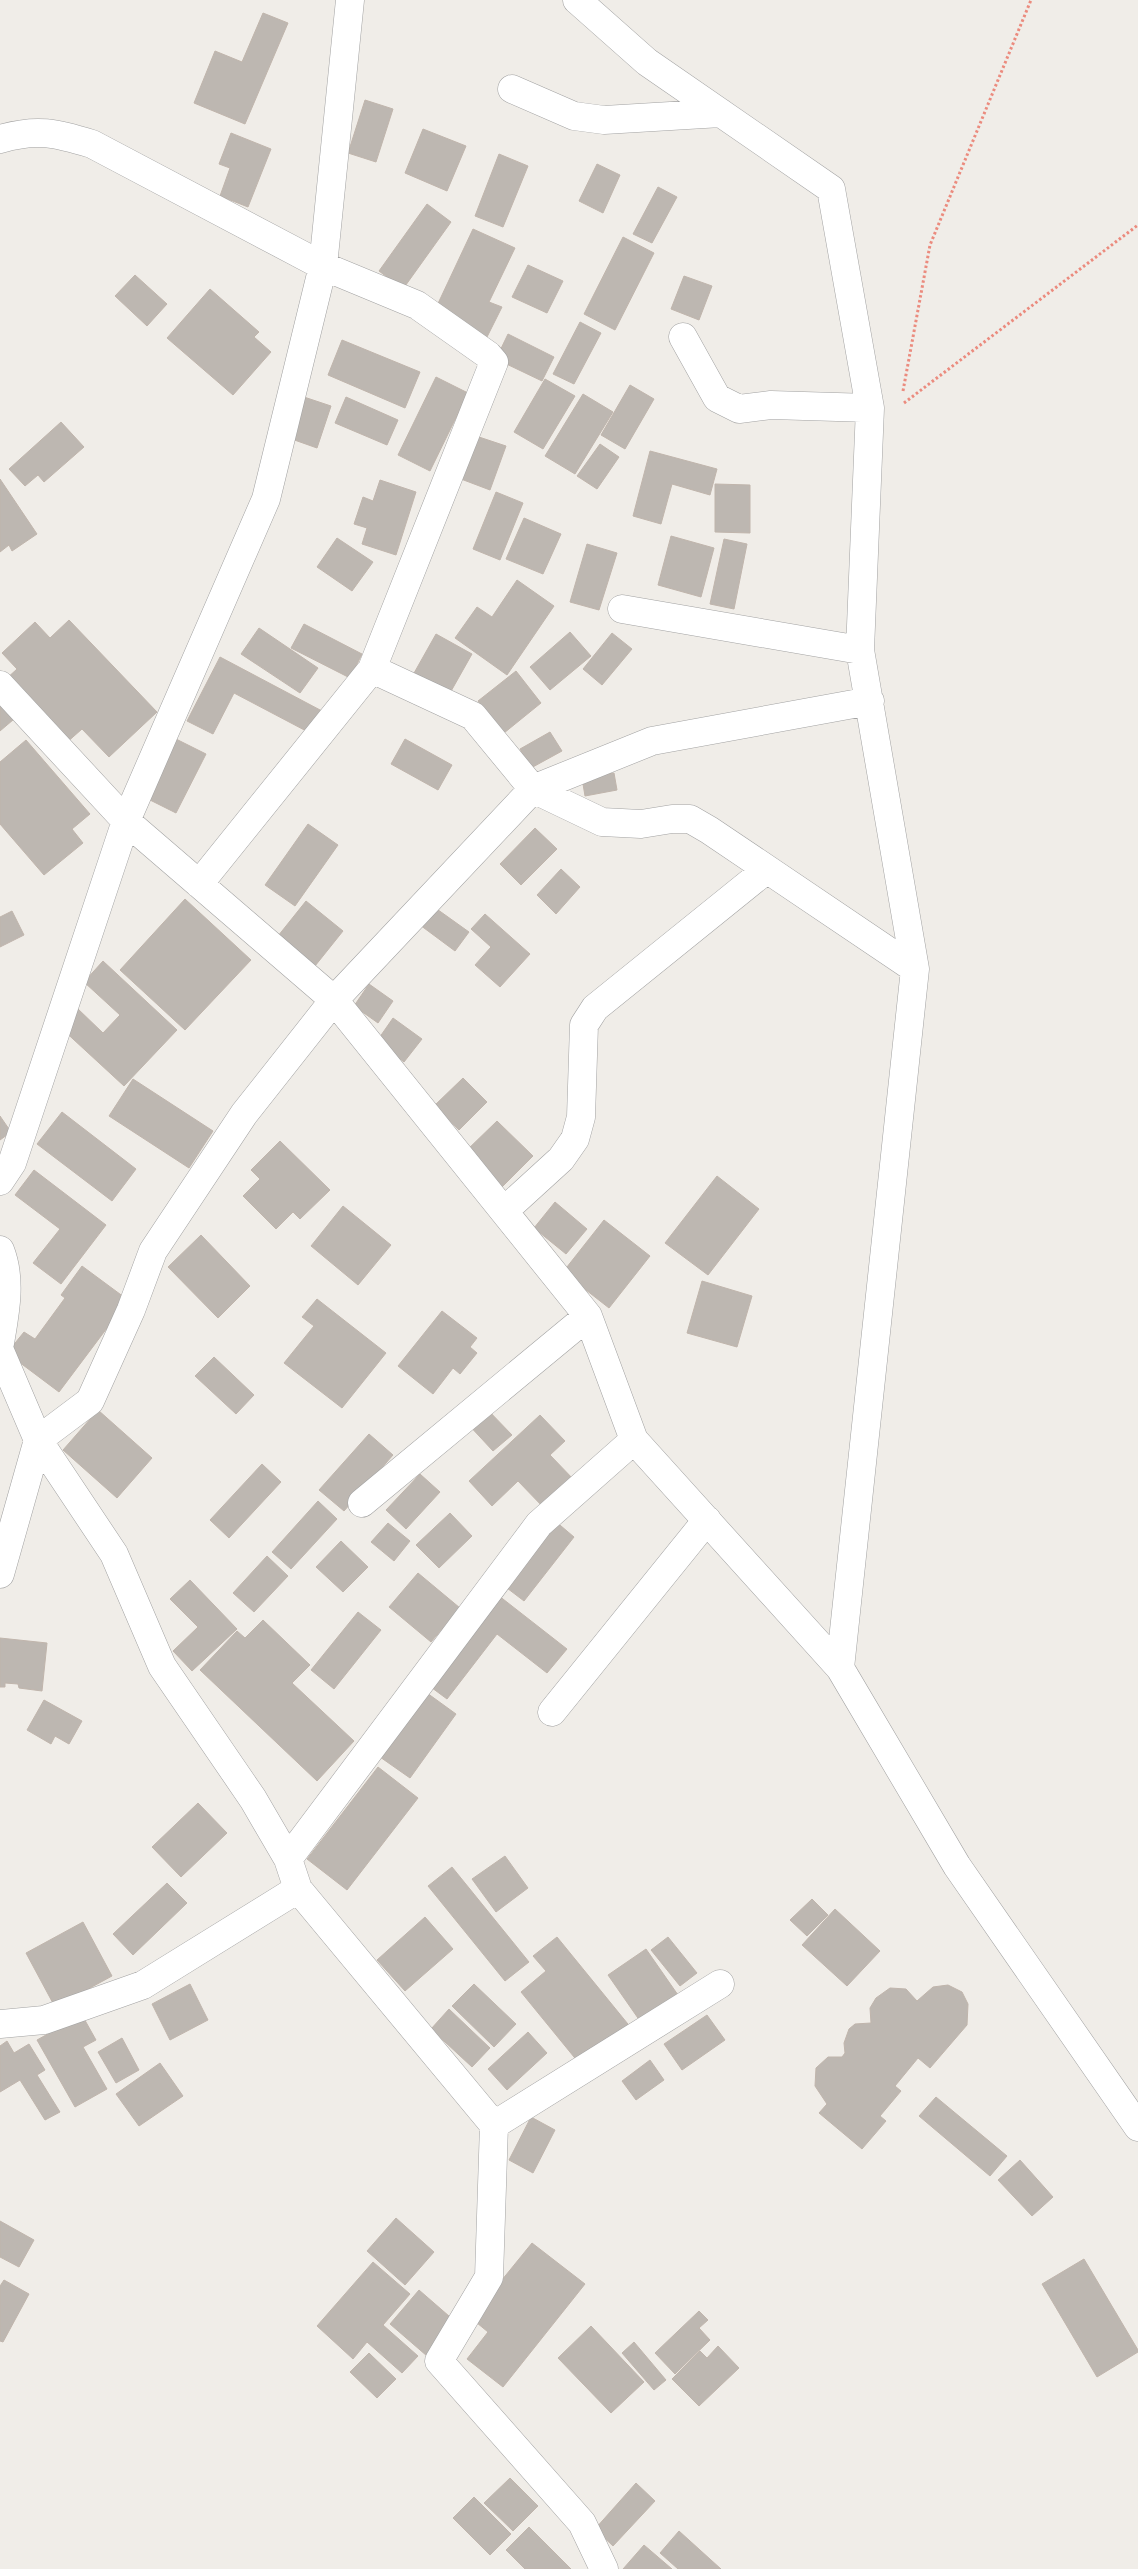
<svg xmlns="http://www.w3.org/2000/svg" width="1138" height="2569" viewBox="0 0 1138 2569" font-family="Inter,sans-serif">
<style>
.building{fill:#bdb7b1;stroke:#c0b5ac}
.lines{fill:none;stroke-linecap:round;stroke-linejoin:round}
.minor-casing{stroke:#a2a2a2;stroke-width:29}
.path{stroke:#eb8b7e;stroke-width:3;stroke-dasharray:2.5 2.5;stroke-linecap:butt}
.minor{stroke:#fff;stroke-width:28}
</style>
<rect width="100%" height="100%" fill="#f0ede8"/>
<path class="building" d="M 263,13 L 288,23 L 245,124 L 194,103 L 215,51 L 242,62 Z
M 365,100 L 393,109 L 376,162 L 348,153 Z
M 423,129 L 466,146 L 447,191 L 405,173 Z
M 231,133 L 271,149 L 248,207 L 220,196 L 230,168 L 219,164 Z
M 499,154 L 528,166 L 503,227 L 475,216 Z
M 597,164 L 620,175 L 603,213 L 579,201 Z
M 658,187 L 677,197 L 652,243 L 633,234 Z
M 427,204 L 451,222 L 403,289 L 379,271 Z
M 473,229 L 515,248 L 489,302 L 502,307 L 487,337 L 434,312 Z
M 623,237 L 654,253 L 615,330 L 584,314 Z
M 528,265 L 563,281 L 547,313 L 512,297 Z
M 135,275 L 167,304 L 147,326 L 115,296 Z
M 684,276 L 712,286 L 699,320 L 671,309 Z
M 210,289 L 259,332 L 254,337 L 271,352 L 233,395 L 167,338 Z
M 580,322 L 601,333 L 574,384 L 553,374 Z
M 508,334 L 554,357 L 542,381 L 496,359 Z
M 342,340 L 420,372 L 405,408 L 328,375 Z
M 436,377 L 468,393 L 430,471 L 398,455 Z
M 545,379 L 575,396 L 543,449 L 514,432 Z
M 630,385 L 654,399 L 625,449 L 601,435 Z
M 583,394 L 613,412 L 575,474 L 545,456 Z
M 301,396 L 331,406 L 317,448 L 286,437 Z
M 346,397 L 398,420 L 387,445 L 335,423 Z
M 61,422 L 84,447 L 44,482 L 38,475 L 25,486 L 9,469 Z
M 476,436 L 506,446 L 490,490 L 461,479 Z
M 600,444 L 619,457 L 597,489 L 577,476 Z
M 650,451 L 717,469 L 710,495 L 672,484 L 661,524 L 633,516 Z
M 0,479 L 37,534 L 12,551 L 9,545 L 0,552 Z
M 380,480 L 416,492 L 396,555 L 362,544 L 367,528 L 354,524 L 363,497 L 373,501 Z
M 715,484 L 750,485 L 750,533 L 715,532 Z
M 496,492 L 523,503 L 500,560 L 473,549 Z
M 524,518 L 561,534 L 543,574 L 506,559 Z
M 671,536 L 714,548 L 701,597 L 658,585 Z
M 337,538 L 373,562 L 352,591 L 317,567 Z
M 724,539 L 747,544 L 734,609 L 710,604 Z
M 587,544 L 617,553 L 599,610 L 570,602 Z
M 517,580 L 554,606 L 507,675 L 455,638 L 477,607 L 492,617 Z
M 69,620 L 157,712 L 109,757 L 82,729 L 65,744 L 5,680 L 17,669 L 2,653 L 35,622 L 50,638 Z
M 304,624 L 362,654 L 350,678 L 291,648 Z
M 259,628 L 318,668 L 300,693 L 241,654 Z
M 570,632 L 591,656 L 550,690 L 530,667 Z
M 612,633 L 632,649 L 602,685 L 583,669 Z
M 436,634 L 472,654 L 450,693 L 409,682 Z
M 220,657 L 322,711 L 310,733 L 234,693 L 213,734 L 187,721 Z
M 516,671 L 541,703 L 504,733 L 478,701 Z
M 0,691 L 20,714 L 0,731 Z
M 550,732 L 562,751 L 531,768 L 520,749 Z
M 176,739 L 206,754 L 176,813 L 146,798 Z
M 405,739 L 452,765 L 438,790 L 391,764 Z
M 26,740 L 90,814 L 72,829 L 83,843 L 44,875 L 0,824 L 0,762 Z
M 614,773 L 617,790 L 585,796 L 582,778 Z
M 308,824 L 338,845 L 295,906 L 265,885 Z
M 535,828 L 557,849 L 521,885 L 500,864 Z
M 561,869 L 580,887 L 556,914 L 537,895 Z
M 185,899 L 251,960 L 185,1030 L 120,970 Z
M 306,901 L 343,931 L 311,971 L 274,941 Z
M 434,907 L 469,932 L 455,951 L 420,925 Z
M 12,911 L 24,935 L 0,947 L 0,917 Z
M 485,914 L 530,954 L 500,987 L 475,965 L 491,947 L 471,929 Z
M 103,961 L 177,1030 L 124,1086 L 60,1027 L 77,1008 L 103,1033 L 120,1015 L 84,982 Z
M 369,984 L 393,1001 L 378,1023 L 354,1006 Z
M 393,1018 L 422,1039 L 404,1062 L 377,1041 Z
M 463,1078 L 487,1102 L 459,1130 L 434,1106 Z
M 133,1079 L 213,1131 L 189,1168 L 109,1116 Z
M 62,1112 L 136,1169 L 112,1201 L 37,1144 Z
M 0,1116 L 11,1132 L 0,1140 Z
M 497,1121 L 533,1156 L 501,1188 L 465,1152 Z
M 280,1141 L 330,1190 L 300,1219 L 293,1212 L 276,1229 L 243,1196 L 260,1179 L 251,1170 Z
M 34,1170 L 106,1225 L 61,1284 L 33,1263 L 60,1229 L 15,1195 Z
M 717,1176 L 759,1209 L 708,1275 L 665,1243 Z
M 555,1202 L 587,1229 L 566,1254 L 534,1228 Z
M 343,1206 L 391,1245 L 358,1285 L 311,1246 Z
M 604,1220 L 650,1256 L 609,1308 L 563,1272 Z
M 201,1235 L 250,1286 L 218,1318 L 168,1267 Z
M 82,1266 L 128,1300 L 59,1392 L 7,1353 L 24,1332 L 35,1339 L 65,1298 L 61,1295 Z
M 702,1281 L 752,1296 L 737,1347 L 687,1333 Z
M 317,1299 L 386,1353 L 342,1408 L 284,1363 L 314,1326 L 302,1317 Z
M 442,1311 L 477,1338 L 470,1347 L 477,1353 L 460,1374 L 453,1368 L 433,1394 L 398,1366 Z
M 214,1357 L 254,1395 L 236,1414 L 195,1376 Z
M 485,1407 L 512,1435 L 493,1451 L 467,1423 Z
M 98,1410 L 152,1458 L 117,1498 L 63,1450 Z
M 540,1415 L 565,1441 L 550,1455 L 575,1481 L 545,1509 L 518,1481 L 492,1506 L 469,1481 Z
M 369,1434 L 393,1455 L 344,1511 L 319,1490 Z
M 262,1464 L 281,1482 L 229,1538 L 210,1520 Z
M 420,1474 L 440,1492 L 406,1529 L 386,1510 Z
M 318,1501 L 337,1519 L 291,1569 L 272,1552 Z
M 450,1513 L 472,1536 L 439,1568 L 416,1545 Z
M 554,1520 L 574,1537 L 524,1601 L 503,1585 Z
M 388,1523 L 410,1541 L 394,1561 L 371,1542 Z
M 341,1541 L 368,1567 L 343,1592 L 316,1567 Z
M 267,1556 L 288,1576 L 254,1612 L 233,1593 Z
M 418,1573 L 460,1608 L 431,1642 L 389,1607 Z
M 190,1580 L 237,1629 L 192,1671 L 173,1651 L 198,1627 L 170,1599 Z
M 494,1592 L 567,1649 L 547,1673 L 497,1634 L 447,1699 L 424,1682 Z
M 358,1612 L 381,1630 L 334,1689 L 311,1670 Z
M 263,1620 L 310,1665 L 292,1683 L 354,1741 L 317,1781 L 200,1670 L 237,1631 L 245,1638 Z
M 0,1638 L 47,1643 L 42,1691 L 19,1688 L 18,1684 L 5,1683 L 5,1687 L 0,1687 Z
M 427,1693 L 456,1714 L 410,1778 L 380,1757 Z
M 44,1700 L 82,1721 L 69,1744 L 55,1736 L 51,1744 L 27,1730 Z
M 378,1767 L 418,1798 L 347,1890 L 307,1859 Z
M 198,1803 L 227,1833 L 181,1877 L 152,1847 Z
M 505,1856 L 528,1888 L 496,1912 L 472,1879 Z
M 452,1867 L 529,1962 L 505,1981 L 428,1886 Z
M 167,1883 L 187,1903 L 133,1955 L 113,1934 Z
M 812,1899 L 828,1915 L 807,1936 L 790,1920 Z
M 835,1909 L 880,1951 L 847,1986 L 802,1945 Z
M 425,1917 L 453,1949 L 405,1991 L 377,1960 Z
M 83,1922 L 112,1976 L 55,2007 L 26,1953 Z
M 557,1937 L 632,2029 L 583,2068 L 521,1992 L 546,1971 L 533,1956 Z
M 668,1937 L 697,1973 L 680,1986 L 651,1950 Z
M 646,1949 L 678,1995 L 640,2021 L 608,1975 Z
M 190,1984 L 208,2020 L 170,2040 L 152,2004 Z
M 474,1984 L 516,2024 L 494,2047 L 452,2006 Z
M 948,1985 L 962,1992 L 968,2004 L 967,2025 L 930,2068 L 918,2058 L 895,2086 L 901,2091 L 880,2116 L 886,2121 L 862,2149 L 819,2113 L 827,2104 L 815,2086 L 816,2068 L 828,2057 L 842,2057 L 845,2053 L 844,2043 L 849,2029 L 855,2024 L 871,2023 L 870,2008 L 876,1998 L 890,1988 L 906,1989 L 917,2001 L 933,1987 Z
M 449,2009 L 490,2048 L 472,2067 L 431,2029 Z
M 82,2015 L 96,2040 L 83,2047 L 107,2089 L 75,2107 L 37,2040 Z
M 707,2015 L 725,2040 L 682,2070 L 664,2044 Z
M 528,2032 L 547,2053 L 507,2090 L 488,2069 Z
M 122,2038 L 139,2070 L 116,2083 L 98,2052 Z
M 7,2041 L 14,2053 L 29,2044 L 45,2070 L 37,2075 L 60,2112 L 45,2120 L 20,2080 L 0,2092 L 0,2046 Z
M 650,2060 L 664,2080 L 636,2100 L 622,2081 Z
M 160,2063 L 183,2096 L 139,2126 L 116,2094 Z
M 936,2097 L 1007,2156 L 990,2176 L 919,2116 Z
M 531,2117 L 555,2130 L 533,2173 L 509,2160 Z
M 1020,2160 L 1053,2197 L 1032,2216 L 998,2180 Z
M 396,2218 L 434,2252 L 405,2285 L 367,2251 Z
M 0,2221 L 34,2240 L 19,2267 L 0,2257 Z
M 532,2243 L 585,2284 L 503,2387 L 467,2359 L 488,2332 L 471,2318 Z
M 1084,2259 L 1138,2350 L 1138,2352 L 1097,2377 L 1042,2284 Z
M 373,2262 L 410,2294 L 383,2325 L 418,2356 L 402,2373 L 367,2342 L 353,2359 L 317,2326 Z
M 4,2280 L 29,2294 L 3,2342 L 0,2341 L 0,2286 Z
M 419,2290 L 457,2323 L 427,2356 L 390,2324 Z
M 699,2311 L 708,2320 L 699,2328 L 710,2340 L 675,2374 L 655,2353 Z
M 591,2326 L 644,2382 L 611,2413 L 558,2358 Z
M 634,2342 L 666,2380 L 654,2390 L 622,2353 Z
M 718,2346 L 739,2368 L 699,2406 L 672,2379 L 700,2351 L 707,2358 Z
M 369,2353 L 396,2379 L 377,2398 L 350,2372 Z
M 510,2478 L 538,2506 L 513,2531 L 484,2503 Z
M 636,2483 L 655,2501 L 613,2546 L 595,2529 Z
M 474,2497 L 511,2534 L 490,2555 L 453,2518 Z
M 529,2527 L 571,2569 L 525,2569 L 506,2550 Z
M 679,2531 L 721,2569 L 678,2569 L 660,2553 Z
M 644,2545 L 672,2569 L 623,2569 Z"/>
<g class="lines">
<defs>
<path id="minor" d="M 577,0 L 647,62 L 831,189 L 870,408 L 860,650 L 915,969 L 840,1668
M 512,89 L 574,116 L 604,120 L 721,113
M 0,139 C 37,128 56,133 92,144 L 323,266 L 417,305 L 488,355 L 494,362 L 372,669 L 199,884
M 683,337 L 717,398 L 739,409 L 771,405 L 870,408
M 622,609 L 860,650
M 372,669 L 473,716 L 533,789 L 602,822 L 641,824 L 672,819 L 690,819 L 709,830 L 915,969
M 0,685 L 126,821 L 334,1000 L 588,1316 L 634,1440 L 840,1668 L 957,1866 L 1138,2127
M 0,1181 L 12,1163 L 126,821 L 266,499 L 323,266 L 350,0
M 504,1211 L 561,1159 L 575,1139 L 581,1117 L 584,1025 L 595,1008 L 766,870
M 0,1250 C 12,1280 5,1313 0,1343
M 0,1351 L 38,1440 L 114,1554 L 162,1666 L 253,1799 L 288,1859 L 298,1889 L 494,2125 L 489,2277 L 439,2361 L 582,2523 L 604,2569
M 362,1503 L 588,1316
M 0,1574 L 38,1440 L 90,1401 L 131,1310 L 153,1251 L 244,1114 L 334,1000 L 533,789 L 652,741 L 870,701
M 552,1712 L 707,1520
M 288,1859 L 539,1524 L 634,1440
M 0,2024 L 44,2020 L 143,1985 L 298,1889
M 494,2125 L 720,1984"/>
</defs>
<use href="#minor" class="minor-casing"/>
<path class="path" d="M 903,391 L 930,245 L 1031,0
M 904,403 L 1138,225"/>
<use href="#minor" class="minor"/>
</g>
</svg>
